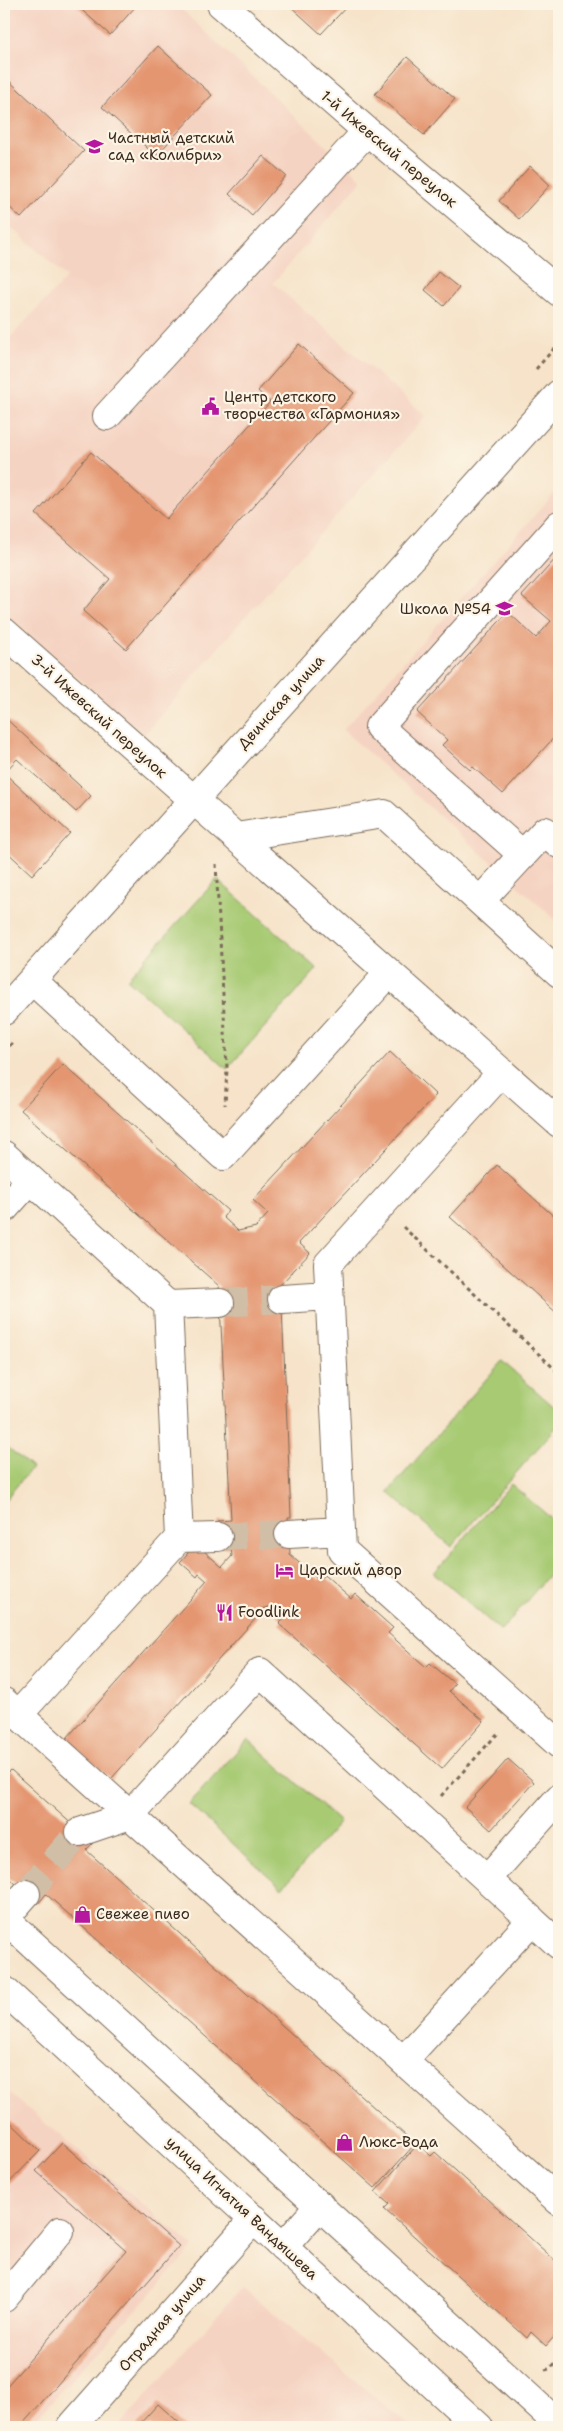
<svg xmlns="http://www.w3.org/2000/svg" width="563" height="2431" viewBox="0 0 563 2431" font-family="'Shantell Sans',sans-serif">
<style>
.built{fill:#f5d3c2}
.green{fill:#a7ca73;stroke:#717a48}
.building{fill:#e49671}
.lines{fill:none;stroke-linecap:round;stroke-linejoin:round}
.minor-tunnel{stroke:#d1bea7;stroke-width:28;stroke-dasharray:28 14;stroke-linecap:butt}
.minor-casing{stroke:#7c6b5a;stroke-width:30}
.path{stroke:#7c6b5a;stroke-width:3;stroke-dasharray:4 4;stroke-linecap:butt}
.minor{stroke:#fff;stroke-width:28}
.labels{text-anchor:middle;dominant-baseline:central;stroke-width:4.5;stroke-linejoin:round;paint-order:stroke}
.poi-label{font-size:15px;fill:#3b2a1e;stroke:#fcf5e5;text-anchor:start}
.street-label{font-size:15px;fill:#3b2a1e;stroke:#fcf5e5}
</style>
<rect width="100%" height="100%" fill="#fcf5e5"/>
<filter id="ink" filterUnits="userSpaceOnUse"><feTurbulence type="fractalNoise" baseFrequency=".02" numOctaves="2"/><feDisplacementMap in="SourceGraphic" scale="10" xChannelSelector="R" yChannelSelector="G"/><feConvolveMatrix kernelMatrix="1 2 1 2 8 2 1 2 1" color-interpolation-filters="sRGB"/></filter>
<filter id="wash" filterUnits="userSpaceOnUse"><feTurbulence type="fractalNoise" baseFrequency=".0096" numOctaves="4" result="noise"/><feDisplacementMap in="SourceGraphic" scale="20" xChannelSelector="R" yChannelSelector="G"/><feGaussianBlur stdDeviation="1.12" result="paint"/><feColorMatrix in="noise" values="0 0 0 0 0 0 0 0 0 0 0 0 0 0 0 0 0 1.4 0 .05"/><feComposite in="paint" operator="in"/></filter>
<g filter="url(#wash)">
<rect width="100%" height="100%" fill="#f6e3c9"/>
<path class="built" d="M 4,4 L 176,4 L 362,180 L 273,283 L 426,416 L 230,634 L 144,735 L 4,613 L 4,434 L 7,397 L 4,394 L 4,344 L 67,277 L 4,221 Z
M 559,488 L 559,923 L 343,730 Z
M 4,2089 L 194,2247 L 28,2427 L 4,2427 Z
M 242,2287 L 411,2427 L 119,2427 Z"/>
<path class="green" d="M 217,879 L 317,969 L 227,1069 L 127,979 Z
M 502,1361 L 559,1411 L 559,1424 L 451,1547 L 388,1492 Z
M 4,1444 L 32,1468 L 4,1501 Z
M 511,1484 L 559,1525 L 559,1563 L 501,1631 L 434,1573 Z
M 248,1739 L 340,1822 L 282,1888 L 189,1804 Z"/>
<g id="blocks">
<path class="building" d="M 75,4 L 135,4 L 137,5 L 110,35 Z
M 288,4 L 349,4 L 321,34 Z
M 158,46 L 212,95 L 156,156 L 102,107 Z
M 407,57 L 455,99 L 424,135 L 375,94 Z
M 4,76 L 84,151 L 21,218 L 4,202 L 4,177 L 10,170 L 4,164 Z
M 263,156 L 286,176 L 252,215 L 229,194 Z
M 530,166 L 550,185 L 519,219 L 499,201 Z
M 439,272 L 459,288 L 444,306 L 425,290 Z
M 299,344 L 354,393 L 126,649 L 83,611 L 110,579 L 36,514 L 91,452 L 166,519 L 270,402 L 258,391 Z
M 559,555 L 559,734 L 558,733 L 503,794 L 473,767 L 470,770 L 442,745 L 447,740 L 417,712 L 508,612 L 536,638 L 551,621 L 522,596 Z
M 4,717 L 91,796 L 76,812 L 17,759 L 4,773 L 70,833 L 32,875 L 4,849 Z
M 390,1052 L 436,1095 L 299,1243 L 310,1253 L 281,1284 L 291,1517 L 288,1517 L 290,1555 L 319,1580 L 324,1575 L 351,1599 L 355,1594 L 393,1628 L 388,1633 L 426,1667 L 430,1663 L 455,1684 L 449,1691 L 484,1721 L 442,1769 L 279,1624 L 283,1620 L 268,1607 L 252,1612 L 257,1617 L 111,1779 L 66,1739 L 207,1581 L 199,1574 L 197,1577 L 180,1562 L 196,1544 L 222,1567 L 232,1556 L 231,1547 L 219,1548 L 218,1521 L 231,1520 L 219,1286 L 21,1110 L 63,1064 L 228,1211 L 223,1217 L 238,1231 L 256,1227 L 268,1214 L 253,1200 Z
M 497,1165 L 559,1221 L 559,1315 L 450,1217 Z
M 508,1759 L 534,1782 L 491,1830 L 465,1807 Z
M 11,1770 L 93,1843 L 86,1850 L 415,2144 L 375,2188 L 46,1894 L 38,1904 L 4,1873 L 4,1776 Z
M 4,2116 L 40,2151 L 4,2188 Z
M 62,2143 L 179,2246 L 20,2427 L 4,2427 L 4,2389 L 126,2251 L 36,2171 Z
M 418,2144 L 431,2156 L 435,2152 L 559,2264 L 559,2331 L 546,2346 L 531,2332 L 527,2338 L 384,2209 L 389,2204 L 375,2192 Z
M 158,2404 L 184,2427 L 137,2427 Z"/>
</g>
</g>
<g filter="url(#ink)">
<use href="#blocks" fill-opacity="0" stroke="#7c6b5a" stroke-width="1"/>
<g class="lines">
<path class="minor-tunnel" d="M 220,1303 L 282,1299
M 218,1537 L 289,1534
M 26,1894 L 80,1832"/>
<defs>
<path id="minor" d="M 221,4 L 367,131 L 559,292
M 107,416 L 367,131
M 4,632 L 559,1123
M 236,837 L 384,814 L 559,973
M 523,855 L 379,727 L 559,525
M 480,901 L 545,831 L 559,844
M 32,980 L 223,1156 L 389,973
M 4,1011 L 559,394
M 502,1072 L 328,1264 L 342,1550 L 559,1744
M 4,1155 L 168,1305 L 179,1538 L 18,1715
M 4,1209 L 30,1180
M 282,1299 L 329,1296
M 168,1305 L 220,1303
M 289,1534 L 341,1531
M 179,1538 L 218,1537
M 4,1702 L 559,2201
M 80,1832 L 130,1815 L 260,1672 L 559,1945
M 487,1879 L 559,1798
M 4,1918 L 546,2413
M 4,1919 L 26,1894
M 4,1990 L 479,2427
M 403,2061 L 532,1920
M 283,2247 L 320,2205
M 4,2298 L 60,2231
M 71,2427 L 254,2219"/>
</defs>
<use href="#minor" class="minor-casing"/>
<path class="path" d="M 536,369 L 559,343
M 216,864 L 227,1069 L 225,1105
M 4,1052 L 13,1042
M 403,1227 L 559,1373
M 441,1796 L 499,1732
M 545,2370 L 549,2369 L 559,2358"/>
<use href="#minor" class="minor"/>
</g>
</g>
<defs>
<symbol id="school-bare" viewBox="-9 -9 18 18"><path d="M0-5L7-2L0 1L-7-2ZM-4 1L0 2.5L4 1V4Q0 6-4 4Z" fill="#b5179e" stroke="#fcf5e5" stroke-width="2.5" paint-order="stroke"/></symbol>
<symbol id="civic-bare" viewBox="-9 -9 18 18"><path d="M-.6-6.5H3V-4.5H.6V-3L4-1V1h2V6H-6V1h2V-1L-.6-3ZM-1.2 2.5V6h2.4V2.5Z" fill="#b5179e" stroke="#fcf5e5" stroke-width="2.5" paint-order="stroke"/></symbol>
<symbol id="hotel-bare" viewBox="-9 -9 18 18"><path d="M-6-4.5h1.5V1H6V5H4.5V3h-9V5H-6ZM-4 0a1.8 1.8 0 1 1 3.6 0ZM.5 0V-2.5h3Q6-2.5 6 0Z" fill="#b5179e" stroke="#fcf5e5" stroke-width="2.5" paint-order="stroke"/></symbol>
<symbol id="restaurant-bare" viewBox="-9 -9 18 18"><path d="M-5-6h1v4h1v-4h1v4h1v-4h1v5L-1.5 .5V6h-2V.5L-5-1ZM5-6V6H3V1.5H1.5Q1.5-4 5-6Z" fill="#b5179e" stroke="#fcf5e5" stroke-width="2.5" paint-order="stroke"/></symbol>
<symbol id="shop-bare" viewBox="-9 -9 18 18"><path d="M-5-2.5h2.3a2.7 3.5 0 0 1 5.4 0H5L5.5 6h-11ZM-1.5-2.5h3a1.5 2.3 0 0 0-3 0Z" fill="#b5179e" stroke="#fcf5e5" stroke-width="2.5" paint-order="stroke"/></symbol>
</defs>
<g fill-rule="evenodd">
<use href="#school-bare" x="82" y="134" width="25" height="25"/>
<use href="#civic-bare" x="198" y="394" width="25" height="25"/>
<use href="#school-bare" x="492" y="596" width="25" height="25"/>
<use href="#hotel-bare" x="272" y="1558" width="25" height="25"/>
<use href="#restaurant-bare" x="212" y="1600" width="25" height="25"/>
<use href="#shop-bare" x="70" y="1902" width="25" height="25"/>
<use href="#shop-bare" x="332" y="2130" width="25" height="25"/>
</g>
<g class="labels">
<g class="poi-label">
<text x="108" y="138">Частный детский<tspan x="108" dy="17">сад «Колибри»</tspan></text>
<text x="224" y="397">Центр детского<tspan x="224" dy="17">творчества «Гармония»</tspan></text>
<text x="491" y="609" text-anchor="end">Школа №54</text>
<text x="299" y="1570">Царский двор</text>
<text x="238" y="1612">Foodlink</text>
<text x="96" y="1914">Свежее пиво</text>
<text x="359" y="2142">Люкс-Вода</text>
</g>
<g class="street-label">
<text transform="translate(389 149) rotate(40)">1-й Ижевский переулок</text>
<text transform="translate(281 702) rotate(-48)">Двинская улица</text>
<text transform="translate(99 716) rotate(42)">3-й Ижевский переулок</text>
<text transform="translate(242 2208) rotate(43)">улица Игнатия Вандышева</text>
<text transform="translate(162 2323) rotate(-49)">Отрадная улица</text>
</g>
</g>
<rect width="563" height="2431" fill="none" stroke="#fcf5e5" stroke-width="20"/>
</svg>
